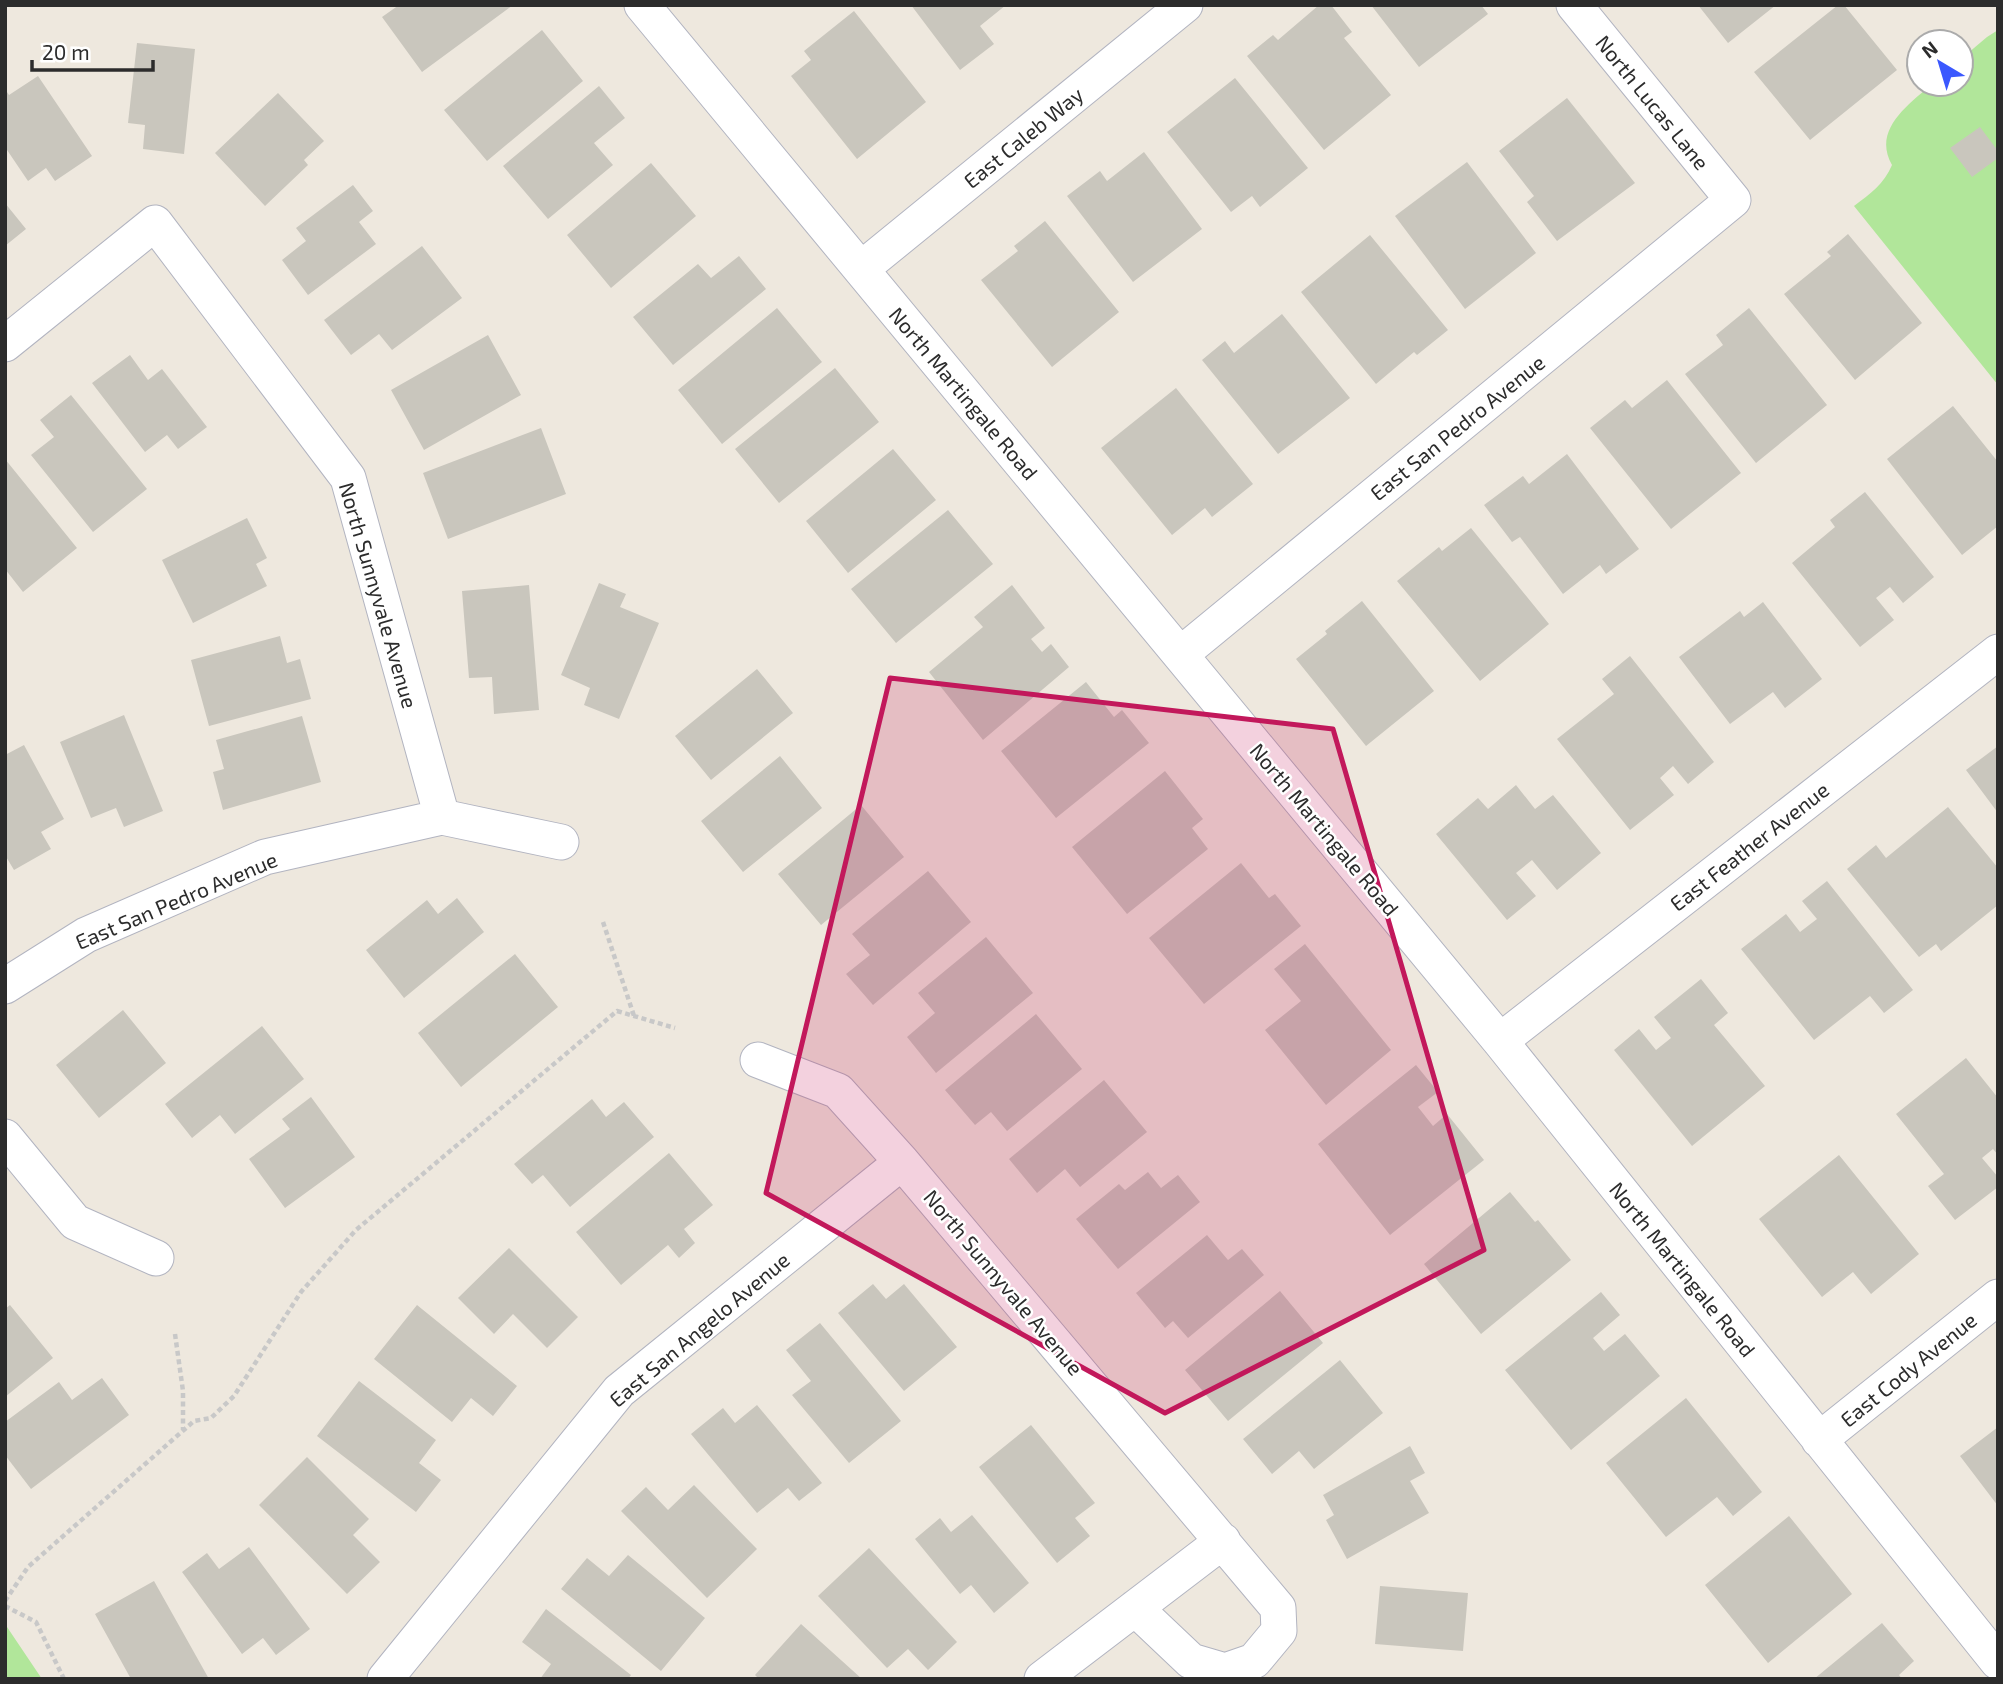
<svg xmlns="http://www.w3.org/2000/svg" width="2003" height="1684" viewBox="0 0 2003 1684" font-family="'Exo 2',sans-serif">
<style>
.green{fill:#b1e69a}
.building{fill:#c9c6bd}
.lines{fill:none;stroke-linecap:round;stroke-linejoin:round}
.street-casing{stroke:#b2b4c0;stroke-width:37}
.path{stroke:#c8c8c8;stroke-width:4.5;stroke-dasharray:5 3.5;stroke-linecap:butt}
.street{stroke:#fff;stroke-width:35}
.marked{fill:#c2185b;fill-opacity:0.2;stroke:#c2185b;stroke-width:5;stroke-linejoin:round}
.labels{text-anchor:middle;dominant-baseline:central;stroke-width:5;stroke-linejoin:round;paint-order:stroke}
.street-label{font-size:21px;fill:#2c2c2c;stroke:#fff}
</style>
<rect width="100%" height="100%" fill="#eee8de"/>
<path class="green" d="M 1998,30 L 1998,385 L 1854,206 C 1870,194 1884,184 1892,165 C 1872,130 1908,105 1932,84 L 1961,84 L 1961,59 L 1987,37 Z
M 5,1624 L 42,1679 L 5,1679 Z"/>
<path class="building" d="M 399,5 L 513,5 L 422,72 L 382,17 Z
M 911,5 L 1006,5 L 980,26 L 994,44 L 960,70 Z
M 1319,5 L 1331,5 L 1352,32 L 1344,38 L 1391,95 L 1324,150 L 1247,56 L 1273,35 L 1278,40 Z
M 1371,5 L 1481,5 L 1488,14 L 1419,67 Z
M 1698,5 L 1776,5 L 1728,43 Z
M 1838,5 L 1844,5 L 1897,70 L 1810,140 L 1754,72 Z
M 854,11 L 926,102 L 857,159 L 791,76 L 811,60 L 804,51 Z
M 542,30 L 583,81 L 487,161 L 444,110 Z
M 137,43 L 195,49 L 184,154 L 143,149 L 145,125 L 128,123 Z
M 38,76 L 92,156 L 55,181 L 46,168 L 28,181 L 5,147 L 5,89 L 9,95 Z
M 1235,78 L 1308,168 L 1260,207 L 1252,196 L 1231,212 L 1167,132 Z
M 599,86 L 625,118 L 594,143 L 613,165 L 548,219 L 503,166 Z
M 278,93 L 324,141 L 304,160 L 308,165 L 265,206 L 215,153 Z
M 1567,98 L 1635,183 L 1557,241 L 1527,202 L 1534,196 L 1499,151 Z
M 1980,127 L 1998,151 L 1998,158 L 1972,177 L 1950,148 Z
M 1144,152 L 1202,229 L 1133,282 L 1067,196 L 1100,171 L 1107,181 Z
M 1467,162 L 1536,253 L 1465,309 L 1395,216 Z
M 651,163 L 696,216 L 611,288 L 567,235 Z
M 353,185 L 373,211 L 359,222 L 376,244 L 308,295 L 282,260 L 306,241 L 296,228 Z
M 5,203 L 26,229 L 5,246 Z
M 1045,221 L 1119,312 L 1052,367 L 981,280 L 1018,251 L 1014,246 Z
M 1848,234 L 1922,323 L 1855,380 L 1784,294 L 1831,256 L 1827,252 Z
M 1370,235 L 1448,330 L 1417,355 L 1414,352 L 1376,384 L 1301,292 Z
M 422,246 L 462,298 L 392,350 L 379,334 L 351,355 L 324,320 Z
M 739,256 L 766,289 L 673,365 L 633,317 L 698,264 L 711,278 Z
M 777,308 L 822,362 L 722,444 L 678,390 Z
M 1749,308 L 1827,405 L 1756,463 L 1685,374 L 1723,345 L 1716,335 Z
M 1282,314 L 1350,398 L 1278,454 L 1202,360 L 1225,341 L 1234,353 Z
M 488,335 L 521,395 L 424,450 L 391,390 Z
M 130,355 L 148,380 L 162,369 L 207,427 L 178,449 L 167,435 L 145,452 L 92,383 Z
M 835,368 L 879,422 L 779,503 L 735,449 Z
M 1667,380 L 1741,473 L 1671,529 L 1590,428 L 1625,400 L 1632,408 Z
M 1176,388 L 1253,484 L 1212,517 L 1205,508 L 1172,535 L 1101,448 Z
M 71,395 L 147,489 L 93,532 L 31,455 L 54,437 L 40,420 Z
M 1953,406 L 1998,462 L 1998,526 L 1962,555 L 1887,459 Z
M 541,428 L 566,494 L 448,539 L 423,473 Z
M 893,449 L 936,500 L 848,573 L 806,521 Z
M 1567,454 L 1639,549 L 1606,574 L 1600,565 L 1563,594 L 1520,537 L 1512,542 L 1484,505 L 1523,476 L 1529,484 Z
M 5,459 L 77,548 L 23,592 L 5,569 Z
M 1865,492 L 1934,577 L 1903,603 L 1890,587 L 1876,598 L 1894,620 L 1860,647 L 1792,563 L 1835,527 L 1830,520 Z
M 948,510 L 993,564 L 896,643 L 851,589 Z
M 247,518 L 267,558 L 256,564 L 267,586 L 193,623 L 162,560 Z
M 1471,528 L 1549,624 L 1480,681 L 1397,581 L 1439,547 L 1442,551 Z
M 599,583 L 626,594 L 620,607 L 659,623 L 619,719 L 584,705 L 590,688 L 561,675 Z
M 529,585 L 539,710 L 494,714 L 492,677 L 469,678 L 462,591 Z
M 1012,585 L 1045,628 L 1031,639 L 1042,652 L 1051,644 L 1069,667 L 983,740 L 929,672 L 983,627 L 974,617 Z
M 1362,601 L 1434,691 L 1366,746 L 1296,659 L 1327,634 L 1325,631 Z
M 1763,602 L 1822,679 L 1785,708 L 1773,692 L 1730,724 L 1679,657 L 1740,611 L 1744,617 Z
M 280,636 L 287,663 L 300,659 L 311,699 L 209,726 L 191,660 Z
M 1630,656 L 1714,762 L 1688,784 L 1673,766 L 1660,778 L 1674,795 L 1630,830 L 1557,739 L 1614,694 L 1602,679 Z
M 757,669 L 793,713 L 711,780 L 675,736 Z
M 1086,682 L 1114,717 L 1122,710 L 1149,743 L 1056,818 L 1001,751 Z
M 124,715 L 163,811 L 124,827 L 116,808 L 91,818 L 60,742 Z
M 302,716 L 321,782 L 223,810 L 213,772 L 224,769 L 216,740 Z
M 24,745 L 64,819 L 41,832 L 51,849 L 14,870 L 5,855 L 5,755 Z
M 1998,746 L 1998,813 L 1966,770 Z
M 780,756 L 822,808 L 743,872 L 701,821 Z
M 1165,771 L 1203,819 L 1192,828 L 1208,849 L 1127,914 L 1072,847 Z
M 1516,785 L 1535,809 L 1553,795 L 1601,853 L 1557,890 L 1532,860 L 1516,873 L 1536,896 L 1507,920 L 1436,834 L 1478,798 L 1488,809 Z
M 861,805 L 904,857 L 821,925 L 778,874 Z
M 1948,807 L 1998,868 L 1998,905 L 1941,951 L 1936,944 L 1919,957 L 1847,869 L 1876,845 L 1886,858 Z
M 1241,863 L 1269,898 L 1275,894 L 1301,926 L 1204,1004 L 1149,938 Z
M 928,871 L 971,922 L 873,1005 L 846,974 L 870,955 L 852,934 Z
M 1827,881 L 1913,990 L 1884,1013 L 1870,996 L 1814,1040 L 1741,949 L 1786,914 L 1800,932 L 1817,919 L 1802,901 Z
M 457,898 L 484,932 L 404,998 L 366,950 L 427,900 L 438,914 Z
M 986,937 L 1033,993 L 936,1073 L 907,1037 L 935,1013 L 918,993 Z
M 1305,944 L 1391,1050 L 1326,1105 L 1265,1030 L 1301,1001 L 1274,969 Z
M 515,954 L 558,1007 L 461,1087 L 418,1033 Z
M 1701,979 L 1728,1013 L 1714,1025 L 1765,1086 L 1692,1146 L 1614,1050 L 1639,1029 L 1656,1050 L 1671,1038 L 1654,1017 Z
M 123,1010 L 166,1063 L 99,1118 L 56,1065 Z
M 1036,1014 L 1082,1069 L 1007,1131 L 991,1112 L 975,1125 L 945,1090 Z
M 262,1026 L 304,1079 L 235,1134 L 220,1115 L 192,1138 L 165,1104 Z
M 1966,1058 L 1998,1098 L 1998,1155 L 1993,1149 L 1982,1158 L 1998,1177 L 1998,1187 L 1955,1220 L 1928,1186 L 1944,1174 L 1896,1114 Z
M 1416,1065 L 1438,1092 L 1418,1107 L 1433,1126 L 1447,1114 L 1484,1160 L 1390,1235 L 1318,1144 Z
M 1104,1080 L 1147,1132 L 1080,1187 L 1065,1169 L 1037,1193 L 1009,1159 Z
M 311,1097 L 355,1157 L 285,1208 L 249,1159 L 290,1129 L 282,1119 Z
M 592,1099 L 606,1117 L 624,1102 L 654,1137 L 570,1207 L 543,1175 L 532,1184 L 514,1164 Z
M 669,1153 L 713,1205 L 684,1229 L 695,1243 L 679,1258 L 668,1245 L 621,1285 L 576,1232 Z
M 1839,1155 L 1919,1254 L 1871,1294 L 1853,1272 L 1822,1297 L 1759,1219 Z
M 1148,1172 L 1161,1188 L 1178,1175 L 1200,1202 L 1118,1269 L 1076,1219 L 1119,1184 L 1125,1190 Z
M 1510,1192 L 1535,1222 L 1538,1220 L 1571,1260 L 1481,1334 L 1424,1264 Z
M 1207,1235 L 1228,1260 L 1242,1249 L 1264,1275 L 1188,1338 L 1173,1321 L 1165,1328 L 1136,1293 Z
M 509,1248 L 578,1317 L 547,1348 L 513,1314 L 494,1334 L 458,1298 Z
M 873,1284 L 886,1299 L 904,1284 L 957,1347 L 904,1391 L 838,1313 Z
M 1280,1291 L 1323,1343 L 1228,1421 L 1185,1370 Z
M 1601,1292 L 1620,1315 L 1593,1338 L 1604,1351 L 1625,1334 L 1660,1376 L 1571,1450 L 1505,1370 Z
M 10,1305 L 53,1358 L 5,1397 L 5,1309 Z
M 417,1305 L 517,1386 L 493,1416 L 471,1398 L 452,1422 L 374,1359 Z
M 820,1323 L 901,1421 L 849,1463 L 792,1395 L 811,1381 L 786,1350 Z
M 1340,1360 L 1383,1413 L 1314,1469 L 1299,1451 L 1272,1474 L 1243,1439 Z
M 102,1378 L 129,1415 L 31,1489 L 5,1455 L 5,1422 L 59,1382 L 72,1400 Z
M 359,1381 L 436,1440 L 419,1463 L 441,1480 L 416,1512 L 317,1436 Z
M 1686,1398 L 1762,1492 L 1733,1516 L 1717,1497 L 1666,1537 L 1606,1463 Z
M 757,1405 L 822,1483 L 799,1501 L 788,1488 L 757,1513 L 691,1434 L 723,1408 L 735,1423 Z
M 1031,1425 L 1095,1503 L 1075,1518 L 1090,1536 L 1057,1563 L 979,1467 Z
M 1998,1427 L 1998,1506 L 1960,1456 Z
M 1410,1446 L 1425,1473 L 1410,1481 L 1429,1513 L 1347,1559 L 1326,1520 L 1334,1515 L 1323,1495 Z
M 307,1457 L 369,1519 L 353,1535 L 380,1562 L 347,1594 L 259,1505 Z
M 694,1485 L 757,1549 L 707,1598 L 621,1511 L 646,1487 L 668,1510 Z
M 972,1515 L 1029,1583 L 994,1613 L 971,1585 L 960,1594 L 915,1539 L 940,1518 L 951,1532 Z
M 1789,1516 L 1852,1594 L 1768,1663 L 1705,1585 Z
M 249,1547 L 310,1629 L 276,1655 L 263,1638 L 242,1654 L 182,1572 L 207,1553 L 219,1569 Z
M 869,1548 L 957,1642 L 928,1670 L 908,1649 L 887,1668 L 818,1596 Z
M 628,1555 L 705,1618 L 661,1671 L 561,1589 L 587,1558 L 609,1576 Z
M 154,1581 L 209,1679 L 131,1679 L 95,1614 Z
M 1380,1586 L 1468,1593 L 1463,1651 L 1375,1644 Z
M 546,1609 L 631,1675 L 628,1679 L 540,1679 L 551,1664 L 522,1642 Z
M 1882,1623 L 1914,1661 L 1899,1675 L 1902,1679 L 1814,1679 Z
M 801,1624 L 862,1679 L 759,1679 L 755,1675 Z"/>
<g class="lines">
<defs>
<path id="street" d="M 642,5 L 1500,1041 L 1998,1662
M 861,269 L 1185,5
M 5,344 L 155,223 L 348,478 L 442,817
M 1181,654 L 1733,200 L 1574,5
M 5,986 L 86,935 L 265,857 L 442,817 L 561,842
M 1500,1041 L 1998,652
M 758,1060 L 838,1091 L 902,1162 L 1278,1608 L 1279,1631 L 1254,1661 L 1225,1671 L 1191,1661 L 1135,1608
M 5,1137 L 75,1222 L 156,1258
M 1819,1440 L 1998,1297
M 385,1679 L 619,1391 L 902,1162
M 1042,1679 L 1223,1541"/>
</defs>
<use href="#street" class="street-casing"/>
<path class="path" d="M 603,922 L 634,1016
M 175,1334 L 183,1391 L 183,1430
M 5,1601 L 28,1567 L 194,1421 L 211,1418 L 234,1396 L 301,1292 L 356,1230 L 617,1011 L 675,1028
M 5,1606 L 36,1622 L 64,1679"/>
<use href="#street" class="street"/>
</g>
<path class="marked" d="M 890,678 L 1333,729 L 1484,1250 L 1165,1413 L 766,1193 Z"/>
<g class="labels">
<g class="street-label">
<text transform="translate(1653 102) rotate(51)">North Lucas Lane</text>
<text transform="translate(1023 137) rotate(-39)">East Caleb Way</text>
<text transform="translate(964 393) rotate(50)">North Martingale Road</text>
<text transform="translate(1457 427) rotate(-39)">East San Pedro Avenue</text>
<text transform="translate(379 595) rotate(74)">North Sunnyvale Avenue</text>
<text transform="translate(1325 829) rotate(50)">North Martingale Road</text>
<text transform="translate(1749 846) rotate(-38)">East Feather Avenue</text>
<text transform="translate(176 900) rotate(-23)">East San Pedro Avenue</text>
<text transform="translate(1683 1269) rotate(51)">North Martingale Road</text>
<text transform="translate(1004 1282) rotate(50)">North Sunnyvale Avenue</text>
<text transform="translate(699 1329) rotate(-40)">East San Angelo Avenue</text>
<text transform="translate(1908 1369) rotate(-39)">East Cody Avenue</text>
</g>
</g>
<rect width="2003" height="1684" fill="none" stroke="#2c2c2c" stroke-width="14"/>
<g transform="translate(1940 63) rotate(322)"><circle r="33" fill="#ffffff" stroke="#ababab" stroke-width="2"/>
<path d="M0-5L12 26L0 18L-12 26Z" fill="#3b58fe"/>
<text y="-10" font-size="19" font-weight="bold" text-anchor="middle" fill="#2c2c2c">N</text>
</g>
<path d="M32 60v10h121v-10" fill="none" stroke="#2c2c2c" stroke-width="3.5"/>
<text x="42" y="60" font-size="21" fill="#2c2c2c" stroke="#ffffff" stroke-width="5" paint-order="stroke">20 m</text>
</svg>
